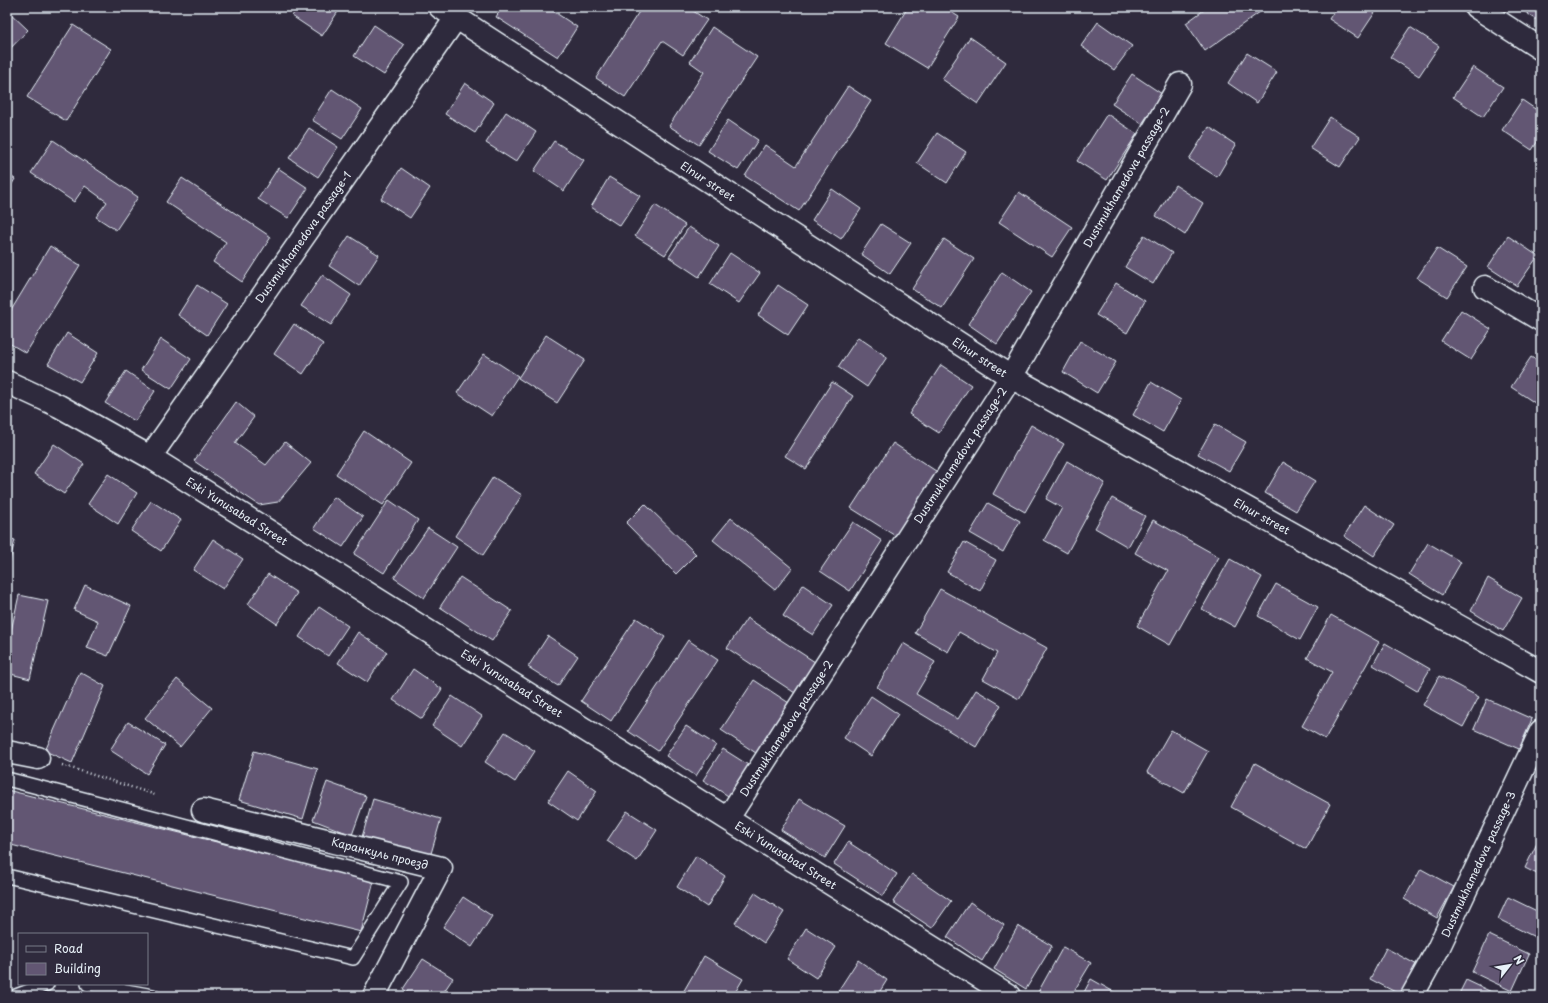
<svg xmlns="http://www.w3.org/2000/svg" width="1548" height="1003" viewBox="0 0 1548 1003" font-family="'Playpen Sans',sans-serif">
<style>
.building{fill:#625673;stroke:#e8f1f8}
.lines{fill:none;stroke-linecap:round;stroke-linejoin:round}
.lane-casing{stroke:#e8f1f8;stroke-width:16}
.street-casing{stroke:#e8f1f8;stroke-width:25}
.path{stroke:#e8f1f8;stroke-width:2.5;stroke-dasharray:1 3;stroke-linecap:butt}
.lane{stroke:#2f2a3d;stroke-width:13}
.street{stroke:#2f2a3d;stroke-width:22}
.labels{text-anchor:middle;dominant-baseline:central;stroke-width:4;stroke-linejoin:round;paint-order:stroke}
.street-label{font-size:11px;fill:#e8f1f8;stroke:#2f2a3d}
</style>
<rect width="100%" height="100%" fill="#2f2a3d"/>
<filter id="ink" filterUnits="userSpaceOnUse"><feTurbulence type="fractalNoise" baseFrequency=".025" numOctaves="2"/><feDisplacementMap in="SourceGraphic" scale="8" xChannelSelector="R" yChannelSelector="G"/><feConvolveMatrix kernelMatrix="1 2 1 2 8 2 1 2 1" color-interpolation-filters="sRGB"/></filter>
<g filter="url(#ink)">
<path class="building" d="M 298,7 L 341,7 L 322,36 L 292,16 Z
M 502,7 L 547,7 L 577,27 L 558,57 L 496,17 Z
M 642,7 L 687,7 L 707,20 L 683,55 L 662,41 L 625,97 L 596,78 Z
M 908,7 L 943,7 L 959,17 L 927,68 L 886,43 Z
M 1208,7 L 1267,7 L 1205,51 L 1186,23 Z
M 1337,7 L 1377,7 L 1378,8 L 1358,38 L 1329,19 Z
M 1518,7 L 1541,7 L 1541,15 L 1537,20 Z
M 7,10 L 28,30 L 7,52 Z
M 1098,22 L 1132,46 L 1114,70 L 1081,46 Z
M 73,25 L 111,49 L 66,121 L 27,97 Z
M 374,25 L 404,45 L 384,75 L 354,56 Z
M 712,27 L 757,57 L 699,145 L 669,126 L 704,72 L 690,62 Z
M 1410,27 L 1439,46 L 1419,76 L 1390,57 Z
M 970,37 L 1006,62 L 978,104 L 942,79 Z
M 1247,53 L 1277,72 L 1257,103 L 1228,83 Z
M 1473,67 L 1503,87 L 1483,117 L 1453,97 Z
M 1132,74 L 1162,94 L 1142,124 L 1112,104 Z
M 465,83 L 494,103 L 475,133 L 445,114 Z
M 848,86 L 871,101 L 799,211 L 745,176 L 765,145 L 796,166 Z
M 332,89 L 362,109 L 342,139 L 312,120 Z
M 1522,100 L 1541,113 L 1541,136 L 1532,150 L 1502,130 Z
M 506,112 L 536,132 L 516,162 L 486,143 Z
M 1107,114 L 1137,134 L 1107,180 L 1077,161 Z
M 1330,117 L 1360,137 L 1340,167 L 1310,148 Z
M 728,120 L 758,140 L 738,170 L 708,151 Z
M 1209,127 L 1236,145 L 1217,177 L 1189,159 Z
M 309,128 L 338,147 L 318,177 L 289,158 Z
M 937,133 L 966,152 L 947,183 L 917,163 Z
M 53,140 L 138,197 L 116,230 L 96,217 L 107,202 L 85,186 L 74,202 L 31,173 Z
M 554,141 L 584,160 L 564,191 L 534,171 Z
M 278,168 L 308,188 L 288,218 L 258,199 Z
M 401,168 L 430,188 L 410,218 L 381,199 Z
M 7,174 L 15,179 L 7,192 Z
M 609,177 L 640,196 L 620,226 L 591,207 Z
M 182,178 L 271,237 L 242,282 L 213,262 L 226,242 L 166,202 Z
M 1175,185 L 1203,203 L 1185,235 L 1156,216 Z
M 832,189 L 861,209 L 841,239 L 812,220 Z
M 1019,192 L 1072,227 L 1052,257 L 999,222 Z
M 655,205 L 685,225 L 665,255 L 635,236 Z
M 881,224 L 911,243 L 890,274 L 861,254 Z
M 689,227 L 719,246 L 699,277 L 669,257 Z
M 1144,235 L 1172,253 L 1153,284 L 1125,267 Z
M 349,236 L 379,255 L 359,286 L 329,266 Z
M 1508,236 L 1538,256 L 1517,286 L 1488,267 Z
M 944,239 L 974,259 L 942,308 L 912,289 Z
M 50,246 L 80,265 L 26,353 L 7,342 L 7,317 Z
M 1437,248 L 1467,267 L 1447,297 L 1417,278 Z
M 730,253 L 760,273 L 739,303 L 710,284 Z
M 1002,272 L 1031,292 L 997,344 L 968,324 Z
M 322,275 L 351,295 L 331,325 L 301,306 Z
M 1116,283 L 1145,301 L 1127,333 L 1096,315 Z
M 197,285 L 227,304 L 207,335 L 178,315 Z
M 778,285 L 808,305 L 788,335 L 758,315 Z
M 1461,310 L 1491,329 L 1471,360 L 1441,341 Z
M 294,324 L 323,344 L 303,374 L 274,354 Z
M 67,333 L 98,353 L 80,382 L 48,364 Z
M 546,335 L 585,360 L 557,403 L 518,378 Z
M 858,337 L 887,357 L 867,387 L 838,367 Z
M 161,339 L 191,359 L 171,389 L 141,370 Z
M 1080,341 L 1116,362 L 1097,393 L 1063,372 Z
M 484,354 L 518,376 L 492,416 L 457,393 Z
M 1531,357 L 1541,363 L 1541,407 L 1511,387 Z
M 941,365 L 971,385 L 939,433 L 909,414 Z
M 126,371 L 155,391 L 135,421 L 105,403 Z
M 832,382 L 853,396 L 806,469 L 785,456 Z
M 1151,382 L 1181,400 L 1163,432 L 1133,415 Z
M 236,402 L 254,417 L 235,443 L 266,465 L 285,442 L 311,463 L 278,502 L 259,505 L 194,461 Z
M 1215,424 L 1246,442 L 1229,471 L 1198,454 Z
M 1031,425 L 1064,444 L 1025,512 L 993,494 Z
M 364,431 L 411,463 L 383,505 L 336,474 Z
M 893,443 L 939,473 L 897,537 L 851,508 Z
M 54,444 L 84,464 L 64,494 L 34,474 Z
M 1067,461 L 1105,483 L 1067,553 L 1044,540 L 1062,508 L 1046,499 Z
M 1283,462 L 1315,481 L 1296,511 L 1265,493 Z
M 108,474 L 137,493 L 118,524 L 88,504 Z
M 493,477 L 522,495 L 483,555 L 455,536 Z
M 334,497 L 363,517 L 343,547 L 314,528 Z
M 1112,498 L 1145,516 L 1128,547 L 1095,528 Z
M 389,500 L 418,520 L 384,573 L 354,554 Z
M 151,501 L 181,520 L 161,551 L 131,531 Z
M 988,503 L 1020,521 L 1003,552 L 970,533 Z
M 645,504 L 696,554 L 676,574 L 626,523 Z
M 1364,505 L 1394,525 L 1374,556 L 1344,536 Z
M 731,518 L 792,568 L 775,590 L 713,540 Z
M 1153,520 L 1219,557 L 1170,645 L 1137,626 L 1168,571 L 1135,553 Z
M 853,522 L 882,541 L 850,591 L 820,571 Z
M 428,528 L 457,547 L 424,598 L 394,578 Z
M 7,538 L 15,540 L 7,572 Z
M 213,539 L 243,559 L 223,589 L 193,570 Z
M 964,542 L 996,560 L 980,591 L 947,572 Z
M 1428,543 L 1461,562 L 1442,595 L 1409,574 Z
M 1230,559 L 1262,577 L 1235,627 L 1202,609 Z
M 268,574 L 297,593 L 277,624 L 248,604 Z
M 460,577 L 512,611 L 492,641 L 440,607 Z
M 1488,578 L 1522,598 L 1503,631 L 1471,611 Z
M 1276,584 L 1318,607 L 1300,640 L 1258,616 Z
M 85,585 L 131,606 L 108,656 L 87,648 L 98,621 L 74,610 Z
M 803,585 L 833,605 L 813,635 L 783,616 Z
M 940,589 L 1047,648 L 1019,699 L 983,679 L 997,653 L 959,632 L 948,652 L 915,633 Z
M 19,595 L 48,601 L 30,679 L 7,673 L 7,649 Z
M 319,607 L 348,626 L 328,656 L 299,637 Z
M 1331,615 L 1379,642 L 1325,739 L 1302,726 L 1332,672 L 1307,658 Z
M 636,618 L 665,637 L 611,721 L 581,701 Z
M 747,618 L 818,664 L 798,695 L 727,648 Z
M 358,632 L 387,652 L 367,682 L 338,663 Z
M 548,636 L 578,656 L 558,686 L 528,667 Z
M 688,640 L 718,660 L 658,751 L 628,731 Z
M 903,643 L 935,662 L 916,694 L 958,719 L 976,690 L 1001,705 L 976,747 L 877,687 Z
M 1385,643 L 1430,669 L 1417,691 L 1373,665 Z
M 413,669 L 442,689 L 422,719 L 393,700 Z
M 80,672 L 105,686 L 72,763 L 45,751 Z
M 1439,676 L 1479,697 L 1463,727 L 1423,705 Z
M 177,679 L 212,708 L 180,747 L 145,718 Z
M 754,680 L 792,705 L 759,755 L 721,730 Z
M 452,696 L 482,716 L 462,746 L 432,726 Z
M 871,696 L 898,714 L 871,756 L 844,738 Z
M 1487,699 L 1532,719 L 1519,749 L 1474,729 Z
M 128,722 L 165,745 L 147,774 L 110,750 Z
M 686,726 L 716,745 L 696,776 L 666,756 Z
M 1171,730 L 1208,751 L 1184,793 L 1147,772 Z
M 505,732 L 535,751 L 515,782 L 485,762 Z
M 723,749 L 753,768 L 733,799 L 703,780 Z
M 254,751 L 318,769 L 303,819 L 239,800 Z
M 1255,763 L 1330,804 L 1306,849 L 1231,807 Z
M 568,771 L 597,791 L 577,821 L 548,801 Z
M 327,782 L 366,796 L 352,835 L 313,820 Z
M 7,790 L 374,881 L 361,932 L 7,844 Z
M 373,799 L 441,819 L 430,857 L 362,837 Z
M 799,799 L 845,826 L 825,858 L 781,830 Z
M 627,811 L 657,830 L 637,861 L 607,841 Z
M 1541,835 L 1541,876 L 1525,868 Z
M 848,842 L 897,874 L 883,896 L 834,864 Z
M 696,856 L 725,876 L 707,907 L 677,887 Z
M 1421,869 L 1454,887 L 1437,918 L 1404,899 Z
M 912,874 L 951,901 L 932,928 L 893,902 Z
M 755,893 L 784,912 L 764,943 L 735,923 Z
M 463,897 L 492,916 L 472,947 L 443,927 Z
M 1508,897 L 1541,913 L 1541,940 L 1498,919 Z
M 970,902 L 1004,925 L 982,961 L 947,937 Z
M 1018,926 L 1052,946 L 1026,989 L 994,969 Z
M 806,928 L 836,947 L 816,978 L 787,959 Z
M 1489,935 L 1529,954 L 1512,991 L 1472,972 Z
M 1063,947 L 1091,963 L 1071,996 L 1036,996 Z
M 1386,948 L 1419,966 L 1403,996 L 1370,979 Z
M 704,956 L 743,979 L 733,996 L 686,996 L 682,994 Z
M 423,959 L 453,978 L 441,996 L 414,996 L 403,989 Z
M 858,960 L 887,980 L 877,996 L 845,996 L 838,991 Z
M 1091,979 L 1114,992 L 1112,996 L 1082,996 Z
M 1466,980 L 1500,996 L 1458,996 Z
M 746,989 L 758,996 L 743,996 Z"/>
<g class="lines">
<defs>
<path id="lane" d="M 7,779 L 401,882 L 353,958 L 7,876
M 88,984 L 153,996
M 16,996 L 47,984"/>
<path id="street" d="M 440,7 L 1011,377 L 1541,672
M 1476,7 L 1541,49
M 1485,287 L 1541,320
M 7,382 L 59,406 L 150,457 L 1010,996
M 150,457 L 456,18
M 7,752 L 38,758
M 203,810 L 441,868 L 374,996
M 728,818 L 1011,377 L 1180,84
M 1412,996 L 1438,949 L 1541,731"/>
</defs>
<use href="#lane" class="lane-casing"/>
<use href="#street" class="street-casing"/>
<path class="path" d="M 62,765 L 156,795"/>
<use href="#lane" class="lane"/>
<use href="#street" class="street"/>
</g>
</g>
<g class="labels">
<g class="street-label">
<text transform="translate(1126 177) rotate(-60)">Dustmukhamedova passage-2</text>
<text transform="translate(708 181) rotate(33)">Elnur street</text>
<text transform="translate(303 237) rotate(-55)">Dustmukhamedova passage-1</text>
<text transform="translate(980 357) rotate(33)">Elnur street</text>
<text transform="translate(960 455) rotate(-57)">Dustmukhamedova passage-2</text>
<text transform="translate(237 511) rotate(32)">Eski Yunusabad Street</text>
<text transform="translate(1262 516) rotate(29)">Elnur street</text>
<text transform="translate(512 683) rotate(32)">Eski Yunusabad Street</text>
<text transform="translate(786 728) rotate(-57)">Dustmukhamedova passage-2</text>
<text transform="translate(380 853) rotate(14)">Каранкуль проезд</text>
<text transform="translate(786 855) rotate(32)">Eski Yunusabad Street</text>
<text transform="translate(1478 864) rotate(-65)">Dustmukhamedova passage-3</text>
</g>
</g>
<rect width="1548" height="1003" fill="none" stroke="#2f2a3d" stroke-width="24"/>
<rect x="12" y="12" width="1524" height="979" fill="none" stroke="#e8f1f8" stroke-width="1.5" filter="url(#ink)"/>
<rect x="18" y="933" width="130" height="52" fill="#2f2a3d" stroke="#797a88"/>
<rect x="26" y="946" width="20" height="6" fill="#2f2a3d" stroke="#797a88"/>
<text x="54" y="953" font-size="12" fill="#e8f1f8">Road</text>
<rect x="26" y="963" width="20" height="12" fill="#625673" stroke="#797a88"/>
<text x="54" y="973" font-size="12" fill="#e8f1f8">Building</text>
<g transform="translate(1510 965) rotate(59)" stroke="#2f2a3d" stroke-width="3" paint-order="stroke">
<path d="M0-3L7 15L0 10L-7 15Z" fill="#e8f1f8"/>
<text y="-6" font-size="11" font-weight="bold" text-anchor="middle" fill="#e8f1f8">N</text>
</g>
</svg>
